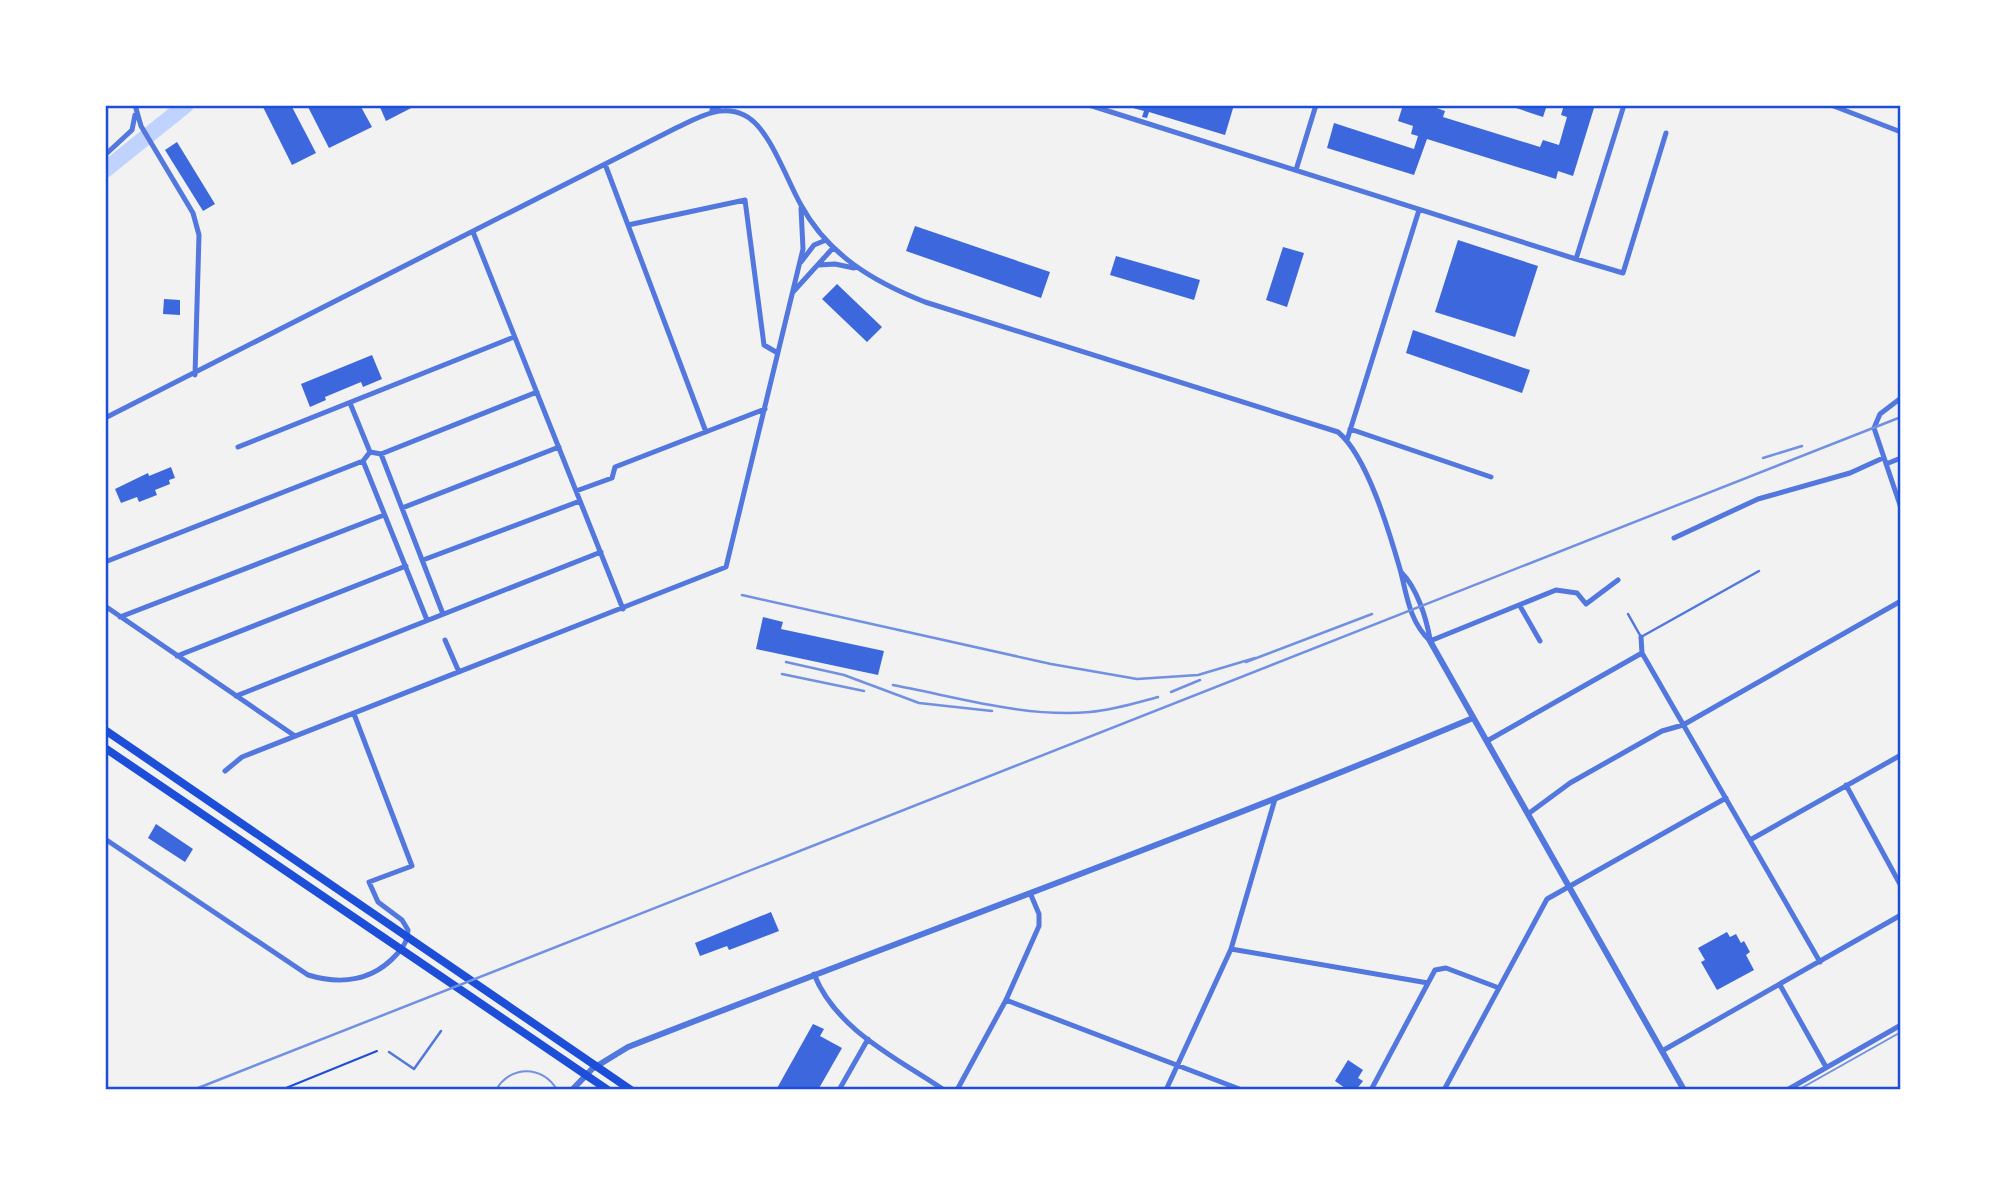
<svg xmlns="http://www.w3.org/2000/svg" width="2006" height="1195" viewBox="0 0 2006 1195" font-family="Literata,serif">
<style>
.water{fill:#bfd3fe}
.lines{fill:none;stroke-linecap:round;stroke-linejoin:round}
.river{stroke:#bfd3fe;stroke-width:16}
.building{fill:#3d67dc}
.path{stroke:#1d4ed8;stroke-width:2}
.service{stroke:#5277de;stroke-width:2.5}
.minor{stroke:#5277de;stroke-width:5}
.tertiary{stroke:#5277de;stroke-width:6}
.primary{stroke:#1d4ed8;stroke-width:8}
.tram{stroke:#7290e2;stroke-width:2}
.rail{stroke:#7290e2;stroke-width:2.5}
.neatline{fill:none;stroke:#1d4ed8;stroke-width:2.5}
</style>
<rect width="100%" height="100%" fill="#f2f2f2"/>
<path class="water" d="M 138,135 L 145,145 L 105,179 L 105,162 Z"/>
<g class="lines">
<path class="river" d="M 105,170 L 186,105"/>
</g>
<path class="building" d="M 262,105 L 291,105 L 316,153 L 292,165 Z
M 307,105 L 360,105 L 372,127 L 329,148 Z
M 379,105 L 417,105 L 386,121 Z
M 1134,105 L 1234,105 L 1225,135 L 1149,112 L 1147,118 L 1142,117 L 1144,111 L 1133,108 Z
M 1403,105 L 1428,105 L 1445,111 L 1443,117 L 1540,147 L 1543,140 L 1559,145 L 1567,117 L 1561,115 L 1564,105 L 1594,108 L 1573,176 L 1558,171 L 1556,179 L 1427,139 L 1414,175 L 1327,148 L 1334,123 L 1414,149 L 1418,136 L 1411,134 L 1413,126 L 1398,121 Z
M 1507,105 L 1547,105 L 1543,117 Z
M 177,142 L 215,204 L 203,211 L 165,150 Z
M 915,226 L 1050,272 L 1041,298 L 906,251 Z
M 1458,240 L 1538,266 L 1515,337 L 1435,312 Z
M 1283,247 L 1304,253 L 1287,307 L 1266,300 Z
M 1116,256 L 1200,280 L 1194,300 L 1110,275 Z
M 837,284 L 882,327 L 867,342 L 822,299 Z
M 164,299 L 180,300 L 180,315 L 163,314 Z
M 1413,330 L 1530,370 L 1522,393 L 1406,353 Z
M 372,355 L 382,379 L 363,387 L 361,382 L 325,397 L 326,400 L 310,407 L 301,384 Z
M 171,467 L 175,478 L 169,480 L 170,484 L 155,490 L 157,495 L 139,502 L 137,497 L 121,503 L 115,489 L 148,473 L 149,476 Z
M 763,617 L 783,622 L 781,629 L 884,651 L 878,675 L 756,649 Z
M 156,824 L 193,849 L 185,862 L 148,838 Z
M 771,912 L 779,931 L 729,950 L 727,946 L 700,956 L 695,943 Z
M 1727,932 L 1730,937 L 1736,934 L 1741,943 L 1744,941 L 1750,952 L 1746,955 L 1754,970 L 1717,990 L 1701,962 L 1705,960 L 1698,948 Z
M 813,1024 L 824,1029 L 820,1036 L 842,1048 L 818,1090 L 776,1090 Z
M 1348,1060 L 1363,1070 L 1358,1078 L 1363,1081 L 1356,1090 L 1348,1090 L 1335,1081 Z"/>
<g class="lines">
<path class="path" d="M 281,1090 L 377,1051"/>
<path class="service" d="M 1628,614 L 1641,637 L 1759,571
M 389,1052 L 414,1069 L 441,1031"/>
<path class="minor" d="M 135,105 L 141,126 L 193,213 L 199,235 L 195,375
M 1089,105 L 1576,259 L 1624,105
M 1831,105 L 1901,132
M 712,110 L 722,105
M 105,155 L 132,130 L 135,115
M 605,164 L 706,432
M 1296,170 L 1316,105
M 628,225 L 745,200 L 764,345 L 776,352
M 473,232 L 623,609
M 1576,259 L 1623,273 L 1666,133
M 801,262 L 814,245 L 826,240
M 819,265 L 835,264 L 854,268
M 793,292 L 833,248
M 1901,398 L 1880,414 L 1874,428 L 1901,508
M 350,403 L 370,452
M 105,418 L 678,127 C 699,117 721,104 744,115 C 769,126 787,181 801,205 C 828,255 874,282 925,302 L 1338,432 C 1367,456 1389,531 1400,569 C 1407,595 1409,621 1430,641
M 1350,429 L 1491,477
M 1347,440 L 1419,210
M 238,447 L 514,337
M 370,452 L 381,454 L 537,392
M 381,454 L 443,614
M 363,461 L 427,620
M 1886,464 L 1901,458
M 576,491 L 612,478 L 615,467 L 765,409
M 402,508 L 559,447
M 1674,538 L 1758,499 L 1850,473 L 1883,458
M 423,560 L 580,501
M 105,562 L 363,461 L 370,452
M 1401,572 C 1417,588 1426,617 1430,639
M 105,606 L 295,736
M 1520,606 L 1540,641
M 120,617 L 384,515
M 1641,637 L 1642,653 L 1820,962
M 445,640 L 459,672
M 1430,641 L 1556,590 L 1577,593 L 1586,604 L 1618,580
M 177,656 L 406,566
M 236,696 L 601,552
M 1487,741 L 1642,653
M 225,771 L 242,757 L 726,567 L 803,249 L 801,208
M 1846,785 L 1901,886
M 1528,814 L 1570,783 L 1662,731 L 1683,725 L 1901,601
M 105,839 L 308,975 C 341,985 373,981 397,954 C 404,947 408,940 408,930 L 402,920 L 378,902 L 369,882 L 412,866 L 354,714
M 1750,840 L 1901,755
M 1231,949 L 1428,983
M 814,974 C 836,1030 897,1058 944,1090
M 1780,985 L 1826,1067
M 1006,1000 L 1242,1090
M 1662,1051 L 1901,915
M 839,1090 L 868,1039
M 957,1090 L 1006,1000 L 1039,926 L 1039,914 L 1031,895
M 1166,1090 L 1231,949 L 1275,799
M 1371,1090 L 1435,970 L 1446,968 L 1499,988
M 1444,1090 L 1547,899 L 1726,798
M 1787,1090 L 1901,1025"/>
<path class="tertiary" d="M 1430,641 L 1684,1090
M 572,1090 L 592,1069 L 628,1047 C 909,937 1194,835 1473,718"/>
<path class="primary" d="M 105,730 L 631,1090
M 105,748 L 608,1090"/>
<path class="tram" d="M 496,1090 C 510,1065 543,1065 557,1090
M 1798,1090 L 1901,1032"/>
<path class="rail" d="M 1763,458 L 1802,446
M 742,595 L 1051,664 L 1137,679 L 1198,675 L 1255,658
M 786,662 L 844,675 L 919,703 L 992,711
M 1246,662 L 1372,614
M 782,674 L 864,691
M 893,685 C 957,697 1026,718 1090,712 C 1114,710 1136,703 1158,697
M 1171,692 L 1200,680
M 193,1090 L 1901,417"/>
</g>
<rect width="2006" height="1195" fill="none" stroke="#ffffff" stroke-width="214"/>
<rect x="107" y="107" width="1792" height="981" class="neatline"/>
</svg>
